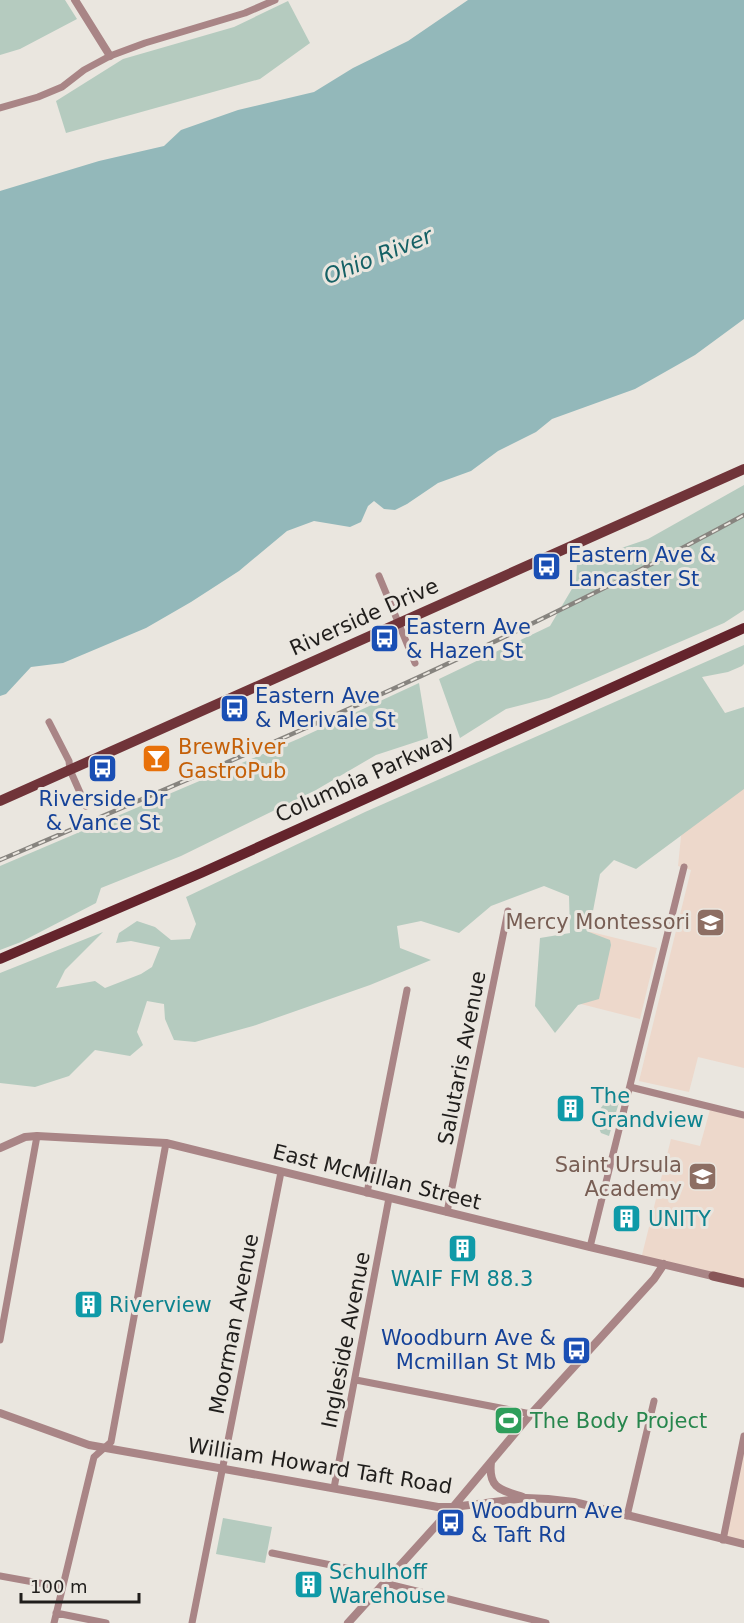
<svg xmlns="http://www.w3.org/2000/svg" width="744" height="1623" viewBox="0 0 744 1623" font-family="'DejaVu Sans',sans-serif">
<style>
.education{fill:#edd8cb}
.green{fill:#b5cbbf}
.water{fill:#93b8ba}
.lines{fill:none;stroke-linecap:round;stroke-linejoin:round}
.minor{stroke:#a98586;stroke-width:7}
.tertiary{stroke:#a98586;stroke-width:8}
.secondary{stroke:#895658;stroke-width:9}
.primary{stroke:#703439;stroke-width:10}
.trunk{stroke:#64242c;stroke-width:10}
.rail-casing{stroke:#87847f;stroke-width:4.5}
.rail{stroke:#eae6df;stroke-width:2;stroke-dasharray:7;stroke-linecap:butt}
.labels{text-anchor:middle;dominant-baseline:central;stroke-width:6;stroke-linejoin:round;paint-order:stroke}
.transit-label{font-size:21px;fill:#164399;stroke:#eae6df;text-anchor:start}
.street-label{font-size:21px;fill:#201e1c;stroke:#eae6df}
.food-label{font-size:21px;fill:#c56008;stroke:#eae6df;text-anchor:start}
.education-label{font-size:21px;fill:#785e54;stroke:#eae6df;text-anchor:end}
.culture-label{font-size:21px;fill:#0d838f;stroke:#eae6df;text-anchor:start}
.leisure-label{font-size:21px;fill:#27864d;stroke:#eae6df;text-anchor:start}
.water-label{font-size:22px;font-style:italic;fill:#156165;stroke:#eae6df}
</style>
<rect width="100%" height="100%" fill="#eae6df"/>
<path class="education" d="M 744,777 L 744,1068 L 698,1057 L 689,1092 L 639,1081 L 691,870 L 678,866 L 686,787 Z
M 587,931 L 657,948 L 640,1019 L 569,1001 Z
M 711,1106 L 744,1115 L 744,1283 L 641,1259 L 671,1139 L 700,1146 Z
M 744,1436 L 744,1544 L 723,1540 Z"/>
<path class="green" d="M 0,0 L 65,0 L 77,19 L 20,49 L 0,55 Z
M 288,1 L 310,43 L 260,79 L 66,133 L 56,101 L 123,59 L 234,27 Z
M 744,485 L 744,610 L 724,623 L 549,698 L 506,709 L 460,738 L 439,679 L 550,626 L 576,582 L 577,563 L 648,539 Z
M 744,645 L 744,664 L 742,666 L 728,672 L 702,677 L 725,713 L 744,707 L 744,789 L 636,869 L 614,860 L 600,874 L 589,932 L 610,940 L 611,945 L 599,999 L 578,1005 L 555,1033 L 535,1006 L 540,938 L 570,933 L 569,896 L 544,886 L 491,906 L 459,933 L 421,921 L 397,926 L 400,948 L 431,960 L 370,985 L 253,1026 L 195,1042 L 174,1040 L 165,1019 L 164,1004 L 147,1001 L 137,1032 L 143,1045 L 130,1056 L 95,1050 L 69,1076 L 35,1087 L 0,1083 L 0,973 L 103,932 L 65,970 L 56,988 L 95,981 L 105,988 L 141,974 L 152,967 L 160,947 L 131,941 L 116,943 L 119,933 L 137,921 L 155,927 L 171,940 L 190,939 L 196,924 L 186,897 L 365,812 Z
M 419,683 L 428,738 L 376,755 L 316,790 L 181,856 L 101,888 L 96,903 L 21,942 L 0,950 L 0,866 L 298,739 Z
M 611,1098 L 620,1099 L 609,1136 L 601,1133 C 594,1118 598,1107 611,1098 Z
M 223,1518 L 272,1527 L 265,1563 L 216,1554 Z"/>
<path class="water" d="M 468,0 L 744,0 L 744,319 L 695,355 L 635,389 L 552,419 L 536,432 L 498,451 L 471,471 L 438,483 L 407,504 L 395,510 L 384,509 L 374,501 L 368,506 L 361,522 L 350,527 L 314,521 L 287,531 L 239,571 L 191,602 L 146,628 L 63,663 L 31,667 L 6,694 L 0,696 L 0,191 L 99,161 L 164,146 L 181,130 L 238,110 L 314,92 L 353,68 L 408,41 Z"/>
<g class="lines">
<path class="minor" d="M 0,108 L 38,97 L 62,87 L 84,70 L 110,56 L 145,43 L 245,13 L 275,0
M 379,576 L 415,663
M 49,722 L 69,761 L 70,770 L 86,806
M 630,1087 L 744,1115
M 367,1193 L 407,990
M 447,1212 L 508,911
M 590,1247 L 684,867
M 0,1340 L 37,1136
M 356,1380 L 531,1414
M 334,1488 L 389,1198
M 627,1516 L 654,1401
M 723,1540 L 744,1436
M 272,1553 L 390,1577
M 0,1576 L 61,1587
M 384,1583 L 546,1623
M 56,1613 L 106,1623
M 54,1623 L 94,1457 L 111,1442 L 166,1143
M 192,1623 L 281,1172"/>
<path class="tertiary" d="M 75,0 L 110,56
M 0,1148 L 25,1137 L 37,1136 L 166,1143 L 590,1247 L 713,1276
M 0,1413 L 89,1445 L 438,1507 L 453,1507 L 526,1498 L 548,1499 L 574,1502 L 744,1544
M 491,1462 C 488,1489 501,1490 523,1497
M 348,1623 L 453,1507 L 531,1414 L 654,1279 L 664,1264"/>
<path class="secondary" d="M 713,1276 L 744,1283"/>
<path class="primary" d="M 0,801 L 744,469"/>
<path class="trunk" d="M 0,959 L 201,873 L 744,628"/>
<defs>
<path id="rail" d="M 0,860 C 251,753 504,646 744,515"/>
</defs>
<use href="#rail" class="rail-casing"/>
<use href="#rail" class="rail"/>
</g>
<defs>
<symbol id="bus-square" viewBox="-11 -11 22 22"><rect x="-9" y="-9" width="18" height="18" rx="4" fill="#1a4fb4" stroke="#eae6df"/><path d="M-5-6H5V4H4V6H2V4H-2V6H-4V4H-5ZM-3.5-4V0h7V-4ZM-3.5 1.2v1.5H-2V1.2ZM2 1.2v1.5H3.5V1.2Z" fill="#fff"/></symbol>
<symbol id="bar-square" viewBox="-11 -11 22 22"><rect x="-9" y="-9" width="18" height="18" rx="4" fill="#e8710a" stroke="#eae6df"/><path d="M-6-5H6L.8 .8V4.5H3.5V6h-7V4.5H-.8V.8Z" fill="#fff"/></symbol>
<symbol id="school-square" viewBox="-11 -11 22 22"><rect x="-9" y="-9" width="18" height="18" rx="4" fill="#8d6e63" stroke="#eae6df"/><path d="M0-5L7-2L0 1L-7-2ZM-4 1L0 2.5L4 1V4Q0 6-4 4Z" fill="#fff"/></symbol>
<symbol id="building-square" viewBox="-11 -11 22 22"><rect x="-9" y="-9" width="18" height="18" rx="4" fill="#0f9aa8" stroke="#eae6df"/><path d="M-4-6H4V6H1V3H-1V6H-4ZM-2.5-4.3h1.7v1.8h-1.7ZM.8-4.3h1.7v1.8H.8ZM-2.5-1h1.7V.8h-1.7ZM.8-1h1.7V.8H.8Z" fill="#fff"/></symbol>
<symbol id="stadium-square" viewBox="-11 -11 22 22"><rect x="-9" y="-9" width="18" height="18" rx="4" fill="#2e9e5b" stroke="#eae6df"/><path d="M0-5a6.5 5 0 1 0 0 10a6.5 5 0 1 0 0-10ZM-3.5-1.8h7v3.6h-7Z" fill="#fff"/></symbol>
</defs>
<g fill-rule="evenodd">
<use href="#bus-square" x="530" y="550" width="33" height="33"/>
<use href="#bus-square" x="368" y="622" width="33" height="33"/>
<use href="#bus-square" x="218" y="692" width="33" height="33"/>
<use href="#bar-square" x="140" y="742" width="33" height="33"/>
<use href="#bus-square" x="86" y="752" width="33" height="33"/>
<use href="#school-square" x="694" y="906" width="33" height="33"/>
<use href="#building-square" x="554" y="1092" width="33" height="33"/>
<use href="#school-square" x="686" y="1160" width="33" height="33"/>
<use href="#building-square" x="610" y="1202" width="33" height="33"/>
<use href="#building-square" x="446" y="1232" width="33" height="33"/>
<use href="#building-square" x="72" y="1288" width="33" height="33"/>
<use href="#bus-square" x="560" y="1334" width="33" height="33"/>
<use href="#stadium-square" x="492" y="1404" width="33" height="33"/>
<use href="#bus-square" x="434" y="1506" width="33" height="33"/>
<use href="#building-square" x="292" y="1568" width="33" height="33"/>
</g>
<g class="labels">
<g class="transit-label">
<text x="568" y="555">Eastern Ave &amp;<tspan x="568" dy="24">Lancaster St</tspan></text>
<text x="406" y="627">Eastern Ave<tspan x="406" dy="24">&amp; Hazen St</tspan></text>
<text x="255" y="696">Eastern Ave<tspan x="255" dy="24">&amp; Merivale St</tspan></text>
<text x="103" y="799" text-anchor="middle">Riverside Dr<tspan x="103" dy="24">&amp; Vance St</tspan></text>
<text x="556" y="1338" text-anchor="end">Woodburn Ave &amp;<tspan x="556" dy="24">Mcmillan St Mb</tspan></text>
<text x="471" y="1511">Woodburn Ave<tspan x="471" dy="24">&amp; Taft Rd</tspan></text>
</g>
<g class="street-label">
<text transform="translate(364 617) rotate(-24)">Riverside Drive</text>
<text transform="translate(365 777) rotate(-24)">Columbia Parkway</text>
<text transform="translate(462 1058) rotate(-79)">Salutaris Avenue</text>
<text transform="translate(377 1177) rotate(14)">East McMillan Street</text>
<text transform="translate(234 1324) rotate(-79)">Moorman Avenue</text>
<text transform="translate(346 1340) rotate(-79)">Ingleside Avenue</text>
<text transform="translate(320 1466) rotate(9)">William Howard Taft Road</text>
</g>
<g class="food-label">
<text x="178" y="747">BrewRiver<tspan x="178" dy="24">GastroPub</tspan></text>
</g>
<g class="education-label">
<text x="690" y="922">Mercy Montessori</text>
<text x="682" y="1165">Saint Ursula<tspan x="682" dy="24">Academy</tspan></text>
</g>
<g class="culture-label">
<text x="591" y="1096">The<tspan x="591" dy="24">Grandview</tspan></text>
<text x="648" y="1219">UNITY</text>
<text x="462" y="1279" text-anchor="middle">WAIF FM 88.3</text>
<text x="109" y="1305">Riverview</text>
<text x="329" y="1572">Schulhoff<tspan x="329" dy="24">Warehouse</tspan></text>
</g>
<g class="leisure-label">
<text x="530" y="1421">The Body Project</text>
</g>
<g class="water-label">
<text transform="translate(378 256) rotate(-22)">Ohio River</text>
</g>
</g>
<path d="M21 1593v9h118v-9" fill="none" stroke="#201e1c" stroke-width="3"/>
<text x="30" y="1593" font-size="18" fill="#201e1c" stroke="#eae6df" stroke-width="4.5" paint-order="stroke">100 m</text>
</svg>
